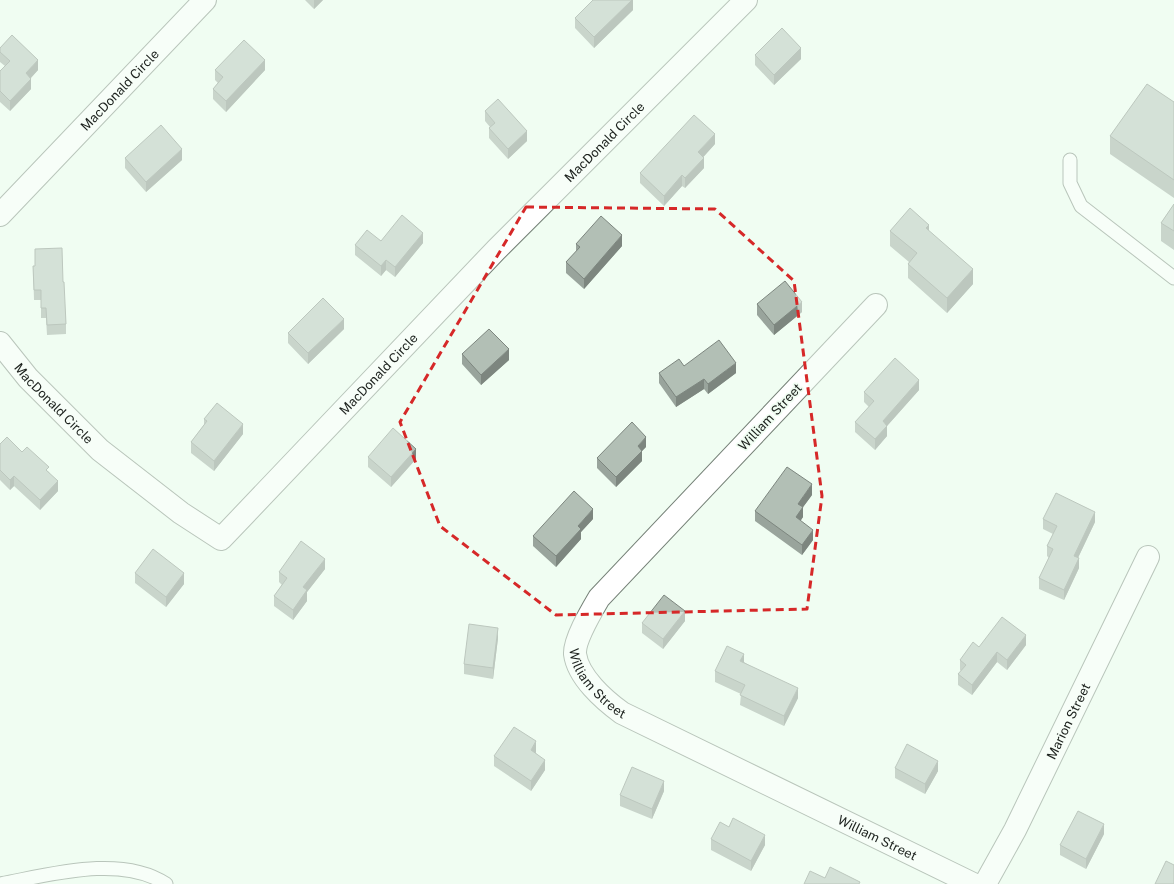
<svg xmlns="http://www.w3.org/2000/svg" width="1174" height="884" viewBox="0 0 1174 884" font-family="'Public Sans',sans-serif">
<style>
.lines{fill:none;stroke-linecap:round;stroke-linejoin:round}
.service-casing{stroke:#768278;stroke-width:15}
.minor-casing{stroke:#768278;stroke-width:24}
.service{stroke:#fff;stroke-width:13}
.minor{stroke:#fff;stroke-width:22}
.wall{fill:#99a49c}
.shaded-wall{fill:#7d867f}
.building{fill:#b2bfb5;stroke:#7d867f}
.marked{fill:none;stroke:#d62828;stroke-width:3;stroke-dasharray:8 5;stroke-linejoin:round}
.labels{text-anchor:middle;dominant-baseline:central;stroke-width:3.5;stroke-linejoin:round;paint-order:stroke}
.street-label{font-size:13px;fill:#1c211d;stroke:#f0fdf2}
</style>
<rect width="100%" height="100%" fill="#f0fdf2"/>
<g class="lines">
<defs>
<path id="service" d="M 1070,160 L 1070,183 L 1081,206 L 1174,278
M 0,884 C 49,875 121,854 166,884"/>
<g id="minor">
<path id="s1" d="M 0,215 L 205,0"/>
<path id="s2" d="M 876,305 L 599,598 C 592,610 574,640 575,654 C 578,677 604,700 622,713 L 973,884"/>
<path id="s3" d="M 0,343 L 28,378 L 100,450 L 181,513 L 221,539 L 496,250 L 746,0"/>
<path id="s4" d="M 985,884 L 1015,830 L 1148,557"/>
</g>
</defs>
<use href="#service" class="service-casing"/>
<use href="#minor" class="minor-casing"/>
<use href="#service" class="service"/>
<use href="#minor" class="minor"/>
</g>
<path class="wall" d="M 305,0 L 323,0 L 314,9 Z
M 633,0 L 633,10 L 594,48 L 575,28 L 575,18 Z
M 0,48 L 38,70 L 31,78 L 31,89 L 10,111 L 0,102 L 0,71 L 5,66 L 0,62 Z
M 755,55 L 801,59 L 774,85 L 755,65 Z
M 215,70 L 265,70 L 226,112 L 213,99 L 213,89 L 218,83 L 215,80 Z
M 1174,102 L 1174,198 L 1110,154 L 1110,136 Z
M 485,111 L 527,141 L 508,159 L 489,138 L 489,128 L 490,127 L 485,121 Z
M 715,144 L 703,157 L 704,168 L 685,188 L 682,186 L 664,206 L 640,183 L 640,173 Z
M 125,158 L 182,160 L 146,192 L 125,168 Z
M 1174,204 L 1174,250 L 1161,241 L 1161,223 Z
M 890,231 L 929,231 L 973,284 L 947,313 L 908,278 L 908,264 L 909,262 L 890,246 Z
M 381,241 L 423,243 L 395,277 L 386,270 L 381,276 L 355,255 L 355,245 Z
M 576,244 L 622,246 L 584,289 L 566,273 L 566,262 L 576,252 Z
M 33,266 L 63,282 L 66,324 L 66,334 L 47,335 L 46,318 L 41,318 L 41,300 L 34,300 Z
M 757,304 L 802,312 L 774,335 L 757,315 Z
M 344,329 L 308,364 L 288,343 L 288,333 Z
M 462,354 L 509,360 L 481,385 L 462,364 Z
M 684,366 L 736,373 L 708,394 L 704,389 L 676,407 L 659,383 L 659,373 Z
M 919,390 L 887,426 L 887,436 L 875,450 L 855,432 L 855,422 L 869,407 L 864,402 L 864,392 Z
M 204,419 L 243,434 L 214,471 L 191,453 L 191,442 L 204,425 Z
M 0,444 L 22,452 L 49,472 L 58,491 L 40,510 L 14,486 L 10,490 L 0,480 Z
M 646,447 L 642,451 L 642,461 L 616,487 L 597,468 L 597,458 Z
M 368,457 L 416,459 L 391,487 L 368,467 Z
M 812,495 L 803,507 L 803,517 L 800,521 L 813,540 L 802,555 L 755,521 L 755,511 Z
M 593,519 L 581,532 L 581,539 L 556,567 L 533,546 L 533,536 Z
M 1043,519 L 1095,522 L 1078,558 L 1079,568 L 1064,600 L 1039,589 L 1039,578 L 1049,558 L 1047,556 L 1047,546 L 1053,534 L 1043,529 Z
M 325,569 L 307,592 L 307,601 L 293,620 L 274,606 L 274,596 L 282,585 L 279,582 L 279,572 Z
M 135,573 L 184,584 L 166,607 L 135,583 Z
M 685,621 L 663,649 L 642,633 L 642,623 Z
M 498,638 L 493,679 L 464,674 L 464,664 Z
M 1026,645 L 1007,670 L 997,662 L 972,695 L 958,685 L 958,674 L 961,671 L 960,670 L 960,660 L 979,647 Z
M 744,662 L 798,698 L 784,726 L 740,705 L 741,694 L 715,682 L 715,671 Z
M 536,752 L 536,753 L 545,770 L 531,791 L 494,766 L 494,756 Z
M 895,768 L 938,771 L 925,794 L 895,778 Z
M 664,791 L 652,819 L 620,806 L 620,795 Z
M 1104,834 L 1086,869 L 1060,855 L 1060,845 Z
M 711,839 L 765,845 L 751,871 L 711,850 Z"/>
<path class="shaded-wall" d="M 314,0 L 323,0 L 314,9 Z
M 632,0 L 633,0 L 633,10 L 594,48 L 594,37 Z
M 801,48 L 801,59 L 774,85 L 774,75 Z
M 38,60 L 38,70 L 26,83 L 26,73 Z
M 265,60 L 265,70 L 226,112 L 226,101 Z
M 31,79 L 31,89 L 10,111 L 10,101 Z
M 527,131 L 527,141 L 508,159 L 508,149 Z
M 715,134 L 715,144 L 698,163 L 698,152 Z
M 182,149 L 182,160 L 146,192 L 146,182 Z
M 704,158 L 704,168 L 685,188 L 685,178 Z
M 682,175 L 682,186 L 664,206 L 664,196 Z
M 929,225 L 929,240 L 926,228 Z
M 423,233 L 423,243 L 395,277 L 395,267 Z
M 622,235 L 622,246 L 584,289 L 584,279 Z
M 386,260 L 386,270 L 381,276 L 381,266 Z
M 973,269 L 973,284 L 947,313 L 947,298 Z
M 802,302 L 802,312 L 774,335 L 774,325 Z
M 344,319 L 344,329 L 308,364 L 308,353 Z
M 509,349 L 509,360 L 481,385 L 481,375 Z
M 736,363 L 736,373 L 708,394 L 708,384 Z
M 704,379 L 704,389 L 676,407 L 676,397 Z
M 919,380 L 919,390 L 887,426 L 887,436 L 875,450 L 875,439 L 883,421 Z
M 243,424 L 243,434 L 214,471 L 214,461 Z
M 646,437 L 646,447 L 642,451 L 642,461 L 616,487 L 616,477 L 638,446 Z
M 416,449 L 416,459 L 391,487 L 391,477 Z
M 14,476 L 14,486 L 10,490 L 10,480 Z
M 58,481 L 58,491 L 40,510 L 40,500 Z
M 812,484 L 812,495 L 798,514 L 798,504 Z
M 803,507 L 803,517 L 796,528 L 796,517 Z
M 593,509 L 593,519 L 581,532 L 581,539 L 556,567 L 556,556 L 578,526 Z
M 1095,512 L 1095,522 L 1074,566 L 1074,556 Z
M 813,530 L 813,540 L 802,555 L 802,545 Z
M 1079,558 L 1079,568 L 1064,600 L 1064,590 Z
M 325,559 L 325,569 L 307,592 L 307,601 L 293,620 L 293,610 L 303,587 Z
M 184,573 L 184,584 L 166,607 L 166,597 Z
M 685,611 L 685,621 L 663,649 L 663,639 Z
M 498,628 L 498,638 L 493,679 L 493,668 Z
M 1026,635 L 1026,645 L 1007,670 L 1007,660 Z
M 997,652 L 997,662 L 972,695 L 972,685 Z
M 744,654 L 744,664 L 740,661 Z
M 798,688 L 798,698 L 784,726 L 784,716 Z
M 536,741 L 536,752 L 531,760 L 531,750 Z
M 545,760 L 545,770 L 531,791 L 531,781 Z
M 938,761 L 938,771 L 925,794 L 925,784 Z
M 664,781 L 664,791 L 652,819 L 652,809 Z
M 1104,824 L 1104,834 L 1086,869 L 1086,859 Z
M 765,835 L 765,845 L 751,871 L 751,861 Z"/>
<path class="building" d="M 593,0 L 632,0 L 594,37 L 575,18 Z
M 782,28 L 801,48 L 774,75 L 755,55 Z
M 12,35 L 38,60 L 26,73 L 31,79 L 10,101 L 0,91 L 0,71 L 10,61 L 0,52 L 0,48 Z
M 244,40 L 265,60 L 226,101 L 213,89 L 223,77 L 215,70 Z
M 1147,84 L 1174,102 L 1174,180 L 1110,136 Z
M 498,99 L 527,131 L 508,149 L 489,128 L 495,123 L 485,111 Z
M 694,115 L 715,134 L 698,152 L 704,158 L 685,178 L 682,175 L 664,196 L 640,173 Z
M 161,125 L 182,149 L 146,182 L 125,158 Z
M 1174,204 L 1174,231 L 1161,223 Z
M 910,208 L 929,225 L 926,228 L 973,269 L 947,298 L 908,264 L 917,253 L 890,231 Z
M 402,215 L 423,233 L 395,267 L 386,260 L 381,266 L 355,245 L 367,230 L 381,241 Z
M 601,216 L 622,235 L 584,279 L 566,262 L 580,247 L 576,244 Z
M 62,248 L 63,282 L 64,282 L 66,324 L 47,325 L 46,308 L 41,308 L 41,290 L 34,290 L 33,266 L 35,266 L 35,249 Z
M 785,281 L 802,302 L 774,325 L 757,304 Z
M 323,298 L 344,319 L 308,353 L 288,333 Z
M 489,329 L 509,349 L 481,375 L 462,354 Z
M 719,340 L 736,363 L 708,384 L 704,379 L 676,397 L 659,373 L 679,359 L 684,366 Z
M 895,358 L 919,380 L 883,421 L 887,426 L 875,439 L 855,422 L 874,401 L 864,392 Z
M 217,403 L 243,424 L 214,461 L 191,442 L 207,421 L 204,419 Z
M 632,422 L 646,437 L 638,446 L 642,451 L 616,477 L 597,458 Z
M 393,428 L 416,449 L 391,477 L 368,457 Z
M 7,437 L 22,452 L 27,447 L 49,467 L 46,470 L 58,481 L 40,500 L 14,476 L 10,480 L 0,470 L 0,444 Z
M 787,467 L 812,484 L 798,504 L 803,507 L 796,517 L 813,530 L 802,545 L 755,511 Z
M 574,491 L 593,509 L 578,526 L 581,529 L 556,556 L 533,536 Z
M 1056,493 L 1095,512 L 1074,556 L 1079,558 L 1064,590 L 1039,578 L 1053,549 L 1047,546 L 1057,526 L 1043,519 Z
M 301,541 L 325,559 L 303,587 L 307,590 L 293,610 L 274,596 L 287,578 L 279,572 Z
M 153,549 L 184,573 L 166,597 L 135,573 Z
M 664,595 L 685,611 L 663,639 L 642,623 Z
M 1002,617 L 1026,635 L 1007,660 L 997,652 L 972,685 L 958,674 L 966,665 L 960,660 L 973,642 L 979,647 Z
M 469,624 L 498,628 L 493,668 L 464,664 Z
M 727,646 L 744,654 L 740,661 L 798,688 L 784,716 L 740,695 L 745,685 L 715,671 Z
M 514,727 L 536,741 L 531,750 L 545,760 L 531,781 L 494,756 Z
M 907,744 L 938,761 L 925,784 L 895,768 Z
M 632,767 L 664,781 L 652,809 L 620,795 Z
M 1078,811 L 1104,824 L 1086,859 L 1060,845 Z
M 733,818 L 765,835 L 751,861 L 711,839 L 720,822 L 729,827 Z
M 1166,861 L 1174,865 L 1174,884 L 1155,884 Z
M 830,867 L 860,882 L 859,884 L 804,884 L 810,871 L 825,878 Z"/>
<path d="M0 0H1174V884H0ZM 526,207 L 715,209 L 794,281 L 822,496 L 807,609 L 556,615 L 440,526 L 400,422 Z" fill="#f0fdf2" fill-opacity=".55" fill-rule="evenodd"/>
<path class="marked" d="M 526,207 L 715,209 L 794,281 L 822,496 L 807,609 L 556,615 L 440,526 L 400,422 Z"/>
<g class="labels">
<g class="street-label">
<text stroke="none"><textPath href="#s1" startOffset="173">MacDonald Circle</textPath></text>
<text stroke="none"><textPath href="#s3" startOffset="849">MacDonald Circle</textPath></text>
<text stroke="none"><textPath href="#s3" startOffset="525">MacDonald Circle</textPath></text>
<text stroke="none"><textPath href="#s3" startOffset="81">MacDonald Circle</textPath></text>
<text transform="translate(770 417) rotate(-47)">William Street</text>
<text stroke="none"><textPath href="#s2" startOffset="502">William Street</textPath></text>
<text stroke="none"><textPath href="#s4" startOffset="183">Marion Street</textPath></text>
<text stroke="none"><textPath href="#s2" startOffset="826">William Street</textPath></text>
</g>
</g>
</svg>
